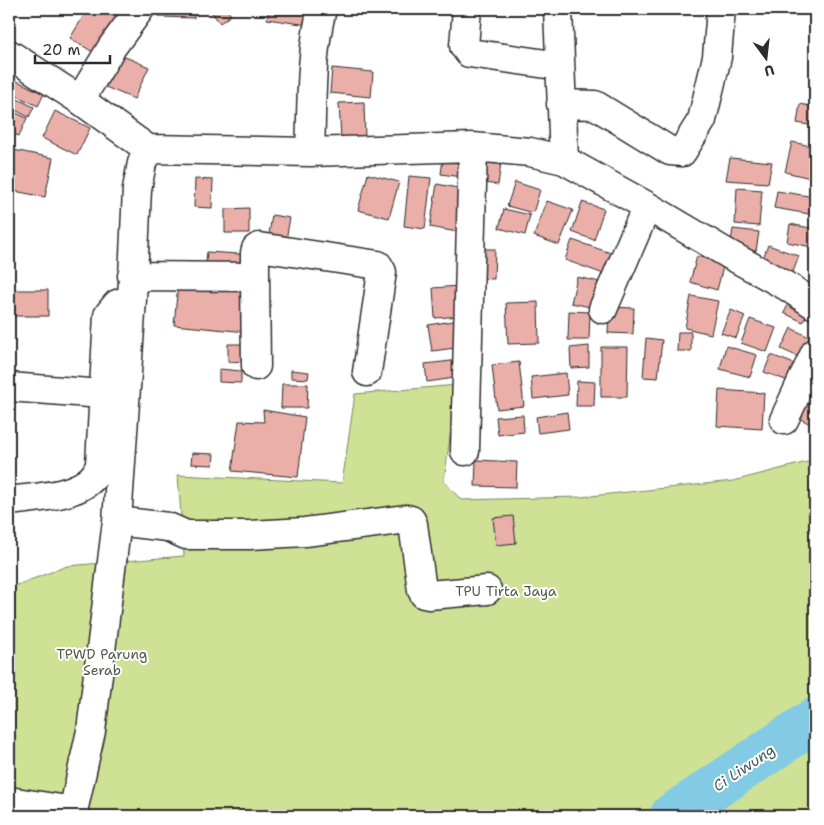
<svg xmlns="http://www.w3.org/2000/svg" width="824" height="825" viewBox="0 0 824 825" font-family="'Shantell Sans',sans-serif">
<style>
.green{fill:#cee195;stroke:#7c8660}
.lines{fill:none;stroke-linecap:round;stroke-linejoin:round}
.river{stroke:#83cbe4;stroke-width:45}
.building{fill:#eaafa9;stroke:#2b2b2b}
.minor-casing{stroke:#2b2b2b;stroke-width:31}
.minor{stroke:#fff;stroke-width:28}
.labels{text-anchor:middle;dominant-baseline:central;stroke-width:4;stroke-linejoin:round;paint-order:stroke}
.park-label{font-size:14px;fill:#545846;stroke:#fff}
.water-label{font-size:15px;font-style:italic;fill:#455b62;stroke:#fff}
</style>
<rect width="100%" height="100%" fill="#fff"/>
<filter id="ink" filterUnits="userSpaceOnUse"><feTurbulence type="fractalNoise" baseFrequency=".02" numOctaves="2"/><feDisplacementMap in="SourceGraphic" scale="10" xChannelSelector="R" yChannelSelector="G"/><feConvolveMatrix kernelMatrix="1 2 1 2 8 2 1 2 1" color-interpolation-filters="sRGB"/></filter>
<g filter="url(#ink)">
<path class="green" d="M 457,385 L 444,481 L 461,500 L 581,497 L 733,481 L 815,460 L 815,816 L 9,816 L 9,588 L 67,566 L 184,556 L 178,475 L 342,483 L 355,394 Z"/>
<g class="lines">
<path class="river" d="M 672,816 L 815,720"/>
</g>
<path class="building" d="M 88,9 L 130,9 L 101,57 L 70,38 Z
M 160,9 L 194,9 L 194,18 L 159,17 Z
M 209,9 L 226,9 L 231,15 L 220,23 Z
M 269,9 L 310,9 L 308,25 L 267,19 Z
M 355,9 L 387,9 L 386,16 L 354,12 Z
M 116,53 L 149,67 L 134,99 L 101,85 Z
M 332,68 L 373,72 L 371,97 L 330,93 Z
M 9,77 L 44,94 L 38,106 L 9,92 Z
M 9,95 L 34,107 L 29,117 L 9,107 Z
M 364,102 L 365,138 L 341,139 L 339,103 Z
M 800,104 L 815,107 L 815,126 L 797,123 Z
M 9,110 L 27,118 L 19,136 L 9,132 Z
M 55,111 L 90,128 L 77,155 L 42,138 Z
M 792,142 L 815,147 L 815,179 L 785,172 Z
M 9,149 L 53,158 L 45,197 L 9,190 Z
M 443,158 L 464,161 L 461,177 L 441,174 Z
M 730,158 L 772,162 L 768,183 L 726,180 Z
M 481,159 L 501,162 L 498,185 L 478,182 Z
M 368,174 L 399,182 L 389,218 L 358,210 Z
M 409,176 L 431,178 L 425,229 L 404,226 Z
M 195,179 L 213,180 L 212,208 L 194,207 Z
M 515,182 L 540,190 L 533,213 L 507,206 Z
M 437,184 L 463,189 L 457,232 L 430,227 Z
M 737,188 L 762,190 L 759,226 L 735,224 Z
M 777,191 L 815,197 L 815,215 L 774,208 Z
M 9,197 L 15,198 L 14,213 L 9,212 Z
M 547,201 L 573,210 L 559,245 L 534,236 Z
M 582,202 L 604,209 L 594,240 L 572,232 Z
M 249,208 L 249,233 L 225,233 L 225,209 Z
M 504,209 L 530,215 L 525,235 L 499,228 Z
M 272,215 L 290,218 L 284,250 L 267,247 Z
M 790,224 L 815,229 L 812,247 L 787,242 Z
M 733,229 L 759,232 L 756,251 L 730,248 Z
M 572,240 L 611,253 L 604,274 L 565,260 Z
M 768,245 L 799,256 L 793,272 L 762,261 Z
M 472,249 L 495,249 L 494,279 L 471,278 Z
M 207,252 L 254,255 L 252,274 L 205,270 Z
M 697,256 L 724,263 L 717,290 L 690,282 Z
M 577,277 L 600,282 L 595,308 L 571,303 Z
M 178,284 L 251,291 L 247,332 L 174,325 Z
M 459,286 L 461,316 L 435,318 L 433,288 Z
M 9,290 L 48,290 L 48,316 L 9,316 Z
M 691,296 L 718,301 L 711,334 L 685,328 Z
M 792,297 L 811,306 L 803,322 L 784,313 Z
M 538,302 L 539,343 L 508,344 L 506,303 Z
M 609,307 L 634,308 L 633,334 L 608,333 Z
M 731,310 L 745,316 L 736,338 L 721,333 Z
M 569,311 L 590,312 L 589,340 L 568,340 Z
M 750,319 L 776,328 L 767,352 L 741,343 Z
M 459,320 L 463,347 L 432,351 L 428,325 Z
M 791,328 L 811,338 L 801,358 L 781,349 Z
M 678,332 L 691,332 L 691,351 L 677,351 Z
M 646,338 L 662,340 L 658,378 L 643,377 Z
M 228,344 L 247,344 L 247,361 L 228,362 Z
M 589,346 L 589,367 L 571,368 L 570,348 Z
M 726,346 L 757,355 L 750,377 L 720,369 Z
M 601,347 L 628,347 L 627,397 L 601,397 Z
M 771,355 L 797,365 L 791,382 L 764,372 Z
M 460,360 L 462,377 L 427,382 L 425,364 Z
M 519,362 L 524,406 L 497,409 L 492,365 Z
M 815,365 L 815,427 L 789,412 Z
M 219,369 L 241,371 L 241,383 L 219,382 Z
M 291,370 L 309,372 L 308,379 L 291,378 Z
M 566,373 L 568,395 L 533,399 L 531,377 Z
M 577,381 L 595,382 L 594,406 L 576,406 Z
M 282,384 L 308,384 L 307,408 L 281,408 Z
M 719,390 L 764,393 L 762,429 L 717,426 Z
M 263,410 L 305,417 L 298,477 L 232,471 L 239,421 L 264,422 Z
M 567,412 L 569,429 L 538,433 L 536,417 Z
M 523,415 L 524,432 L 498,435 L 496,417 Z
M 192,453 L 214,454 L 213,465 L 191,464 Z
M 476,460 L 517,462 L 516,487 L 475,486 Z
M 513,516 L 516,543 L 496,545 L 493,518 Z"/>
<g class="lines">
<defs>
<path id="minor" d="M 467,9 L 464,46 L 469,53 L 560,66
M 558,9 L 564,160
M 9,54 L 80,100 L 148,149
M 80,100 L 112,47 L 140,9
M 561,104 L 595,105 L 670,151 L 682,152 L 702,120 L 717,57 L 721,9
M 310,152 C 312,105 310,55 322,9
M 132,276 L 255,277 L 256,366
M 255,277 L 255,253 L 256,249 L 259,247 L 378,265 L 382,272 L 367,372
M 603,309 L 647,206
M 9,387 L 103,394
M 784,420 L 815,353
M 465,451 L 473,147
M 9,501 C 36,497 92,497 100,464 L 108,315 L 117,304 L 132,299
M 117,521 L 168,527 L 186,535 L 250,535 L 305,532 L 407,519 L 411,520 L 413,524 L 422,590 L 424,594 L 429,595 L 487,590
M 9,801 L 74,811
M 72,816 L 91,731 L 117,521 L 132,299 L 137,189 L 142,163 L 148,149 L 310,152 L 473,147 L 530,152 L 564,160 L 647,206 L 730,255 L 788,287 L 815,305"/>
</defs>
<use href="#minor" class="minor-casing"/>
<use href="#minor" class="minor"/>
</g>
</g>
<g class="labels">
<g class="park-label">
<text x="506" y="591">TPU Tirta Jaya</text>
<text x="102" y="654">TPWD Parung<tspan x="102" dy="16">Serab</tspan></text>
</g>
<g class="water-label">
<text transform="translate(744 768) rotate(-34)">Ci Liwung</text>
</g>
</g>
<rect width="824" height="825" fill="none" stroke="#fff" stroke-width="30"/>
<rect x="15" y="15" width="794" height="795" fill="none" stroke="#2b2b2b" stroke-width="2" filter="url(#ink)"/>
<g transform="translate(766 58) rotate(165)" stroke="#ffffff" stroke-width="4" paint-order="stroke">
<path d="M0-4L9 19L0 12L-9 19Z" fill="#2b2b2b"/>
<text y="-8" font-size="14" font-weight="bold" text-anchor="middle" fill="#2b2b2b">U</text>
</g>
<path d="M35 55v8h75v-8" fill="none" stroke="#2b2b2b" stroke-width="2.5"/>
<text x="42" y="55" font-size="15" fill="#2b2b2b" stroke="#ffffff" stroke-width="4" paint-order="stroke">20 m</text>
</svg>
